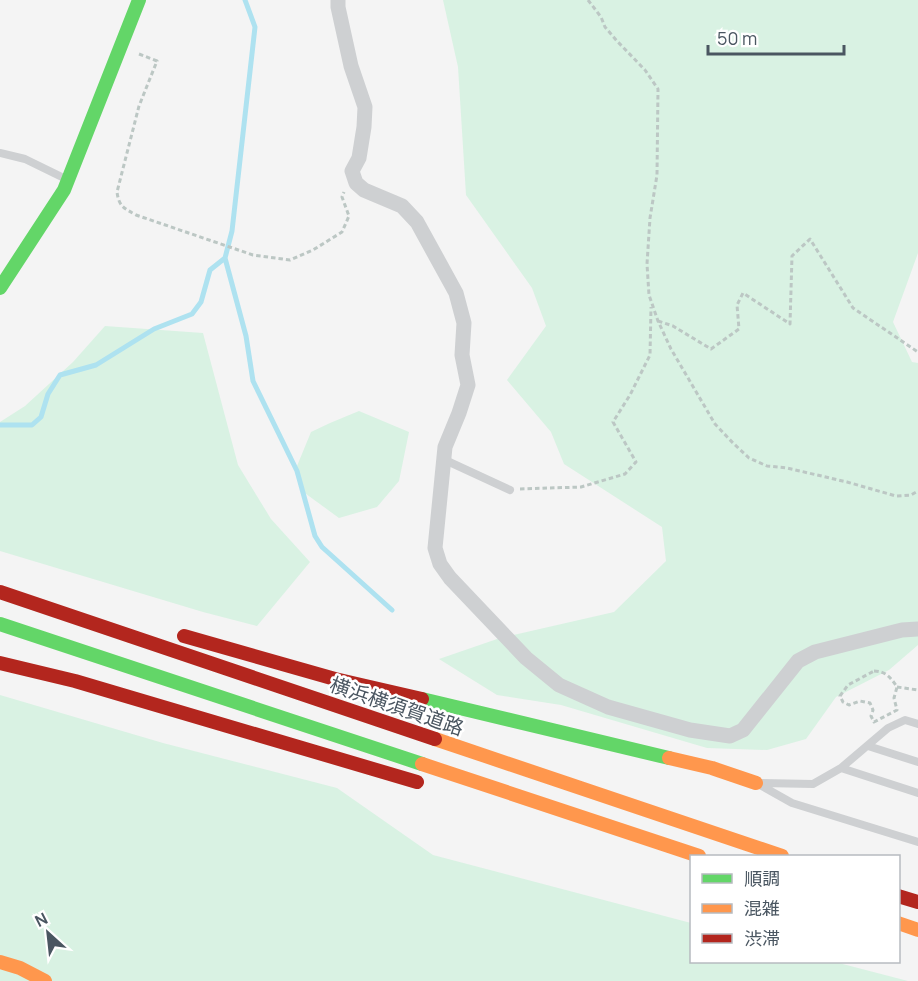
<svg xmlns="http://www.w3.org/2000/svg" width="918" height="981" viewBox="0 0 918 981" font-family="Manrope,'Noto Sans JP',sans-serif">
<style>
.green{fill:#d9f2e3}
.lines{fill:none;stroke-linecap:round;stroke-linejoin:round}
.stream{stroke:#aee2f0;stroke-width:5}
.path{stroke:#bcc7c4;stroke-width:3;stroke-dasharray:4.5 3;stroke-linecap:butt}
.lane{stroke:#ced0d2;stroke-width:8}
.street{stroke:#ced0d2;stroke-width:15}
.fast{stroke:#63d668;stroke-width:14}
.slow{stroke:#ff974d;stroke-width:14}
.jam{stroke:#b3261e;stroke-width:14}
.labels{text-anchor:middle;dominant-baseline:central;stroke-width:5;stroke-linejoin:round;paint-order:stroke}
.street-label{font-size:20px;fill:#4a5661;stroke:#fff}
</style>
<rect width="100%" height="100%" fill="#f4f4f4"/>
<path class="green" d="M 443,0 L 918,0 L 918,253 L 893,322 L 912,362 L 918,363 L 918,645 L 889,670 L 836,697 L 806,739 L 767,750 L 707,748 L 561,705 L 497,695 L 439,659 L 500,638 L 614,612 L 666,561 L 662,527 L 564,464 L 551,432 L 507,380 L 546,326 L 532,288 L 466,195 L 458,67 Z
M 105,326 L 203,333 L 238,465 L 271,519 L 310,562 L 257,626 L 203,612 L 0,551 L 0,422 L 25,406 L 73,362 Z
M 359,411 L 409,432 L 399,481 L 377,507 L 339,518 L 302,491 L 297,466 L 311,432 L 330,423 Z
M 0,695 L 163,743 L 337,788 L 433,855 L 691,923 L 692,962 L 835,962 L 908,981 L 0,981 Z"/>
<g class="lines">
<path class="stream" d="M 245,0 L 255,27 L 232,231 L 225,258 L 246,336 L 253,381 L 297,471 L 315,536 L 322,547 L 392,610
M 0,425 L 32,425 L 41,417 L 48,394 L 60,375 L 96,365 L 154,329 L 192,314 L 201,302 L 210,270 L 225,258"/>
<path class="path" d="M 588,0 L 601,17 L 605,27 L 617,41 L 645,70 L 658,89 L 657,175 L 650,218 L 647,264 L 649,295 L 658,321 L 671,349 L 715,424 L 733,443 L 749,458 L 767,466 L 787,468 L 847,482 L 896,496 L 911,495 L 918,491
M 139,54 L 157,61 L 139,106 L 117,192 C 119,207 124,208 136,215 L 253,255 L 290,260 L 313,250 L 342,232 L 349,216 L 342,197 L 344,192
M 658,321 L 673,326 L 711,349 L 739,329 L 737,305 L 743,293 L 790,324 L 792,256 L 810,239 L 853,308 L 918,352
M 520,489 L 581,487 L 625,474 L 636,462 L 613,422 L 630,395 L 650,355 L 651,307
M 874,671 C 886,671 891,678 897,687 L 894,698 L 897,710 L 874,722 L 871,716 L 873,710 L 870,703 L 860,701 L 849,705 L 843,702 L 840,696 L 848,685 Z
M 897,687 L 918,690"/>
<path class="lane" d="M 0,153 L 25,159 L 68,180
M 445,460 L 510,490
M 868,746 L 918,762
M 841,768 L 918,793
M 760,783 L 813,784 L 841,768 L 888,728 L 905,720 L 918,724
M 760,785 L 792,803 L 918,842"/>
<path class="street" d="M 338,0 L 338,7 L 351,66 L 365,107 L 364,127 L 359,158 L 352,171 L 356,183 L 364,190 L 402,206 L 417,222 L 456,293 L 464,323 L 462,355 L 468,385 L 459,413 L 445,447 L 435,548 L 440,564 L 450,578 L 526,658 L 559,685 L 608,707 L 690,730 L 730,736 L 743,730 L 798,661 L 815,652 L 902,630 L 918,629"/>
<path class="fast" d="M 0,288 L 64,190 L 139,0
M 0,624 L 422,764
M 422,699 L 669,758"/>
<path class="slow" d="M 435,739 L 782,856
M 669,758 L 712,768 L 756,783
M 422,764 L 699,856
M 898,923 L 918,930
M 0,962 L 20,968 L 45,981"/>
<path class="jam" d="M 0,592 L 435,739
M 184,636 L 335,679 L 422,699
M 0,663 L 75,681 L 417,782
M 898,896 L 918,902"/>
</g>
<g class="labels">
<g class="street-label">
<text transform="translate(397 706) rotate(19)">横浜横須賀道路</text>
</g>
</g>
<rect x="690" y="855" width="210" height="108" fill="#ffffff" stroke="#b7bbc0" stroke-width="1.5"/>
<rect x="702" y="874" width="30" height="9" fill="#63d668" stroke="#b7bbc0" stroke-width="1.5"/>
<text x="744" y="885" font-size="18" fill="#4a5661">順調</text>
<rect x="702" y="904" width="30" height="9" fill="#ff974d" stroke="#b7bbc0" stroke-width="1.5"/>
<text x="744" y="915" font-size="18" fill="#4a5661">混雑</text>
<rect x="702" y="934" width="30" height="9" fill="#b3261e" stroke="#b7bbc0" stroke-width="1.5"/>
<text x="744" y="945" font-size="18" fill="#4a5661">渋滞</text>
<g transform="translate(48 933) rotate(333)" stroke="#ffffff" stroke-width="4.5" paint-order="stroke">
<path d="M0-4.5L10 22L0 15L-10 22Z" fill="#4a5661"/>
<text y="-9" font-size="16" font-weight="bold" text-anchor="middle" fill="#4a5661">N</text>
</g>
<path d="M708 45v9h136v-9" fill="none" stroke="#4a5661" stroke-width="3"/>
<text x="717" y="45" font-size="18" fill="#4a5661" stroke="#ffffff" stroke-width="4.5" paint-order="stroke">50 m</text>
</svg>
